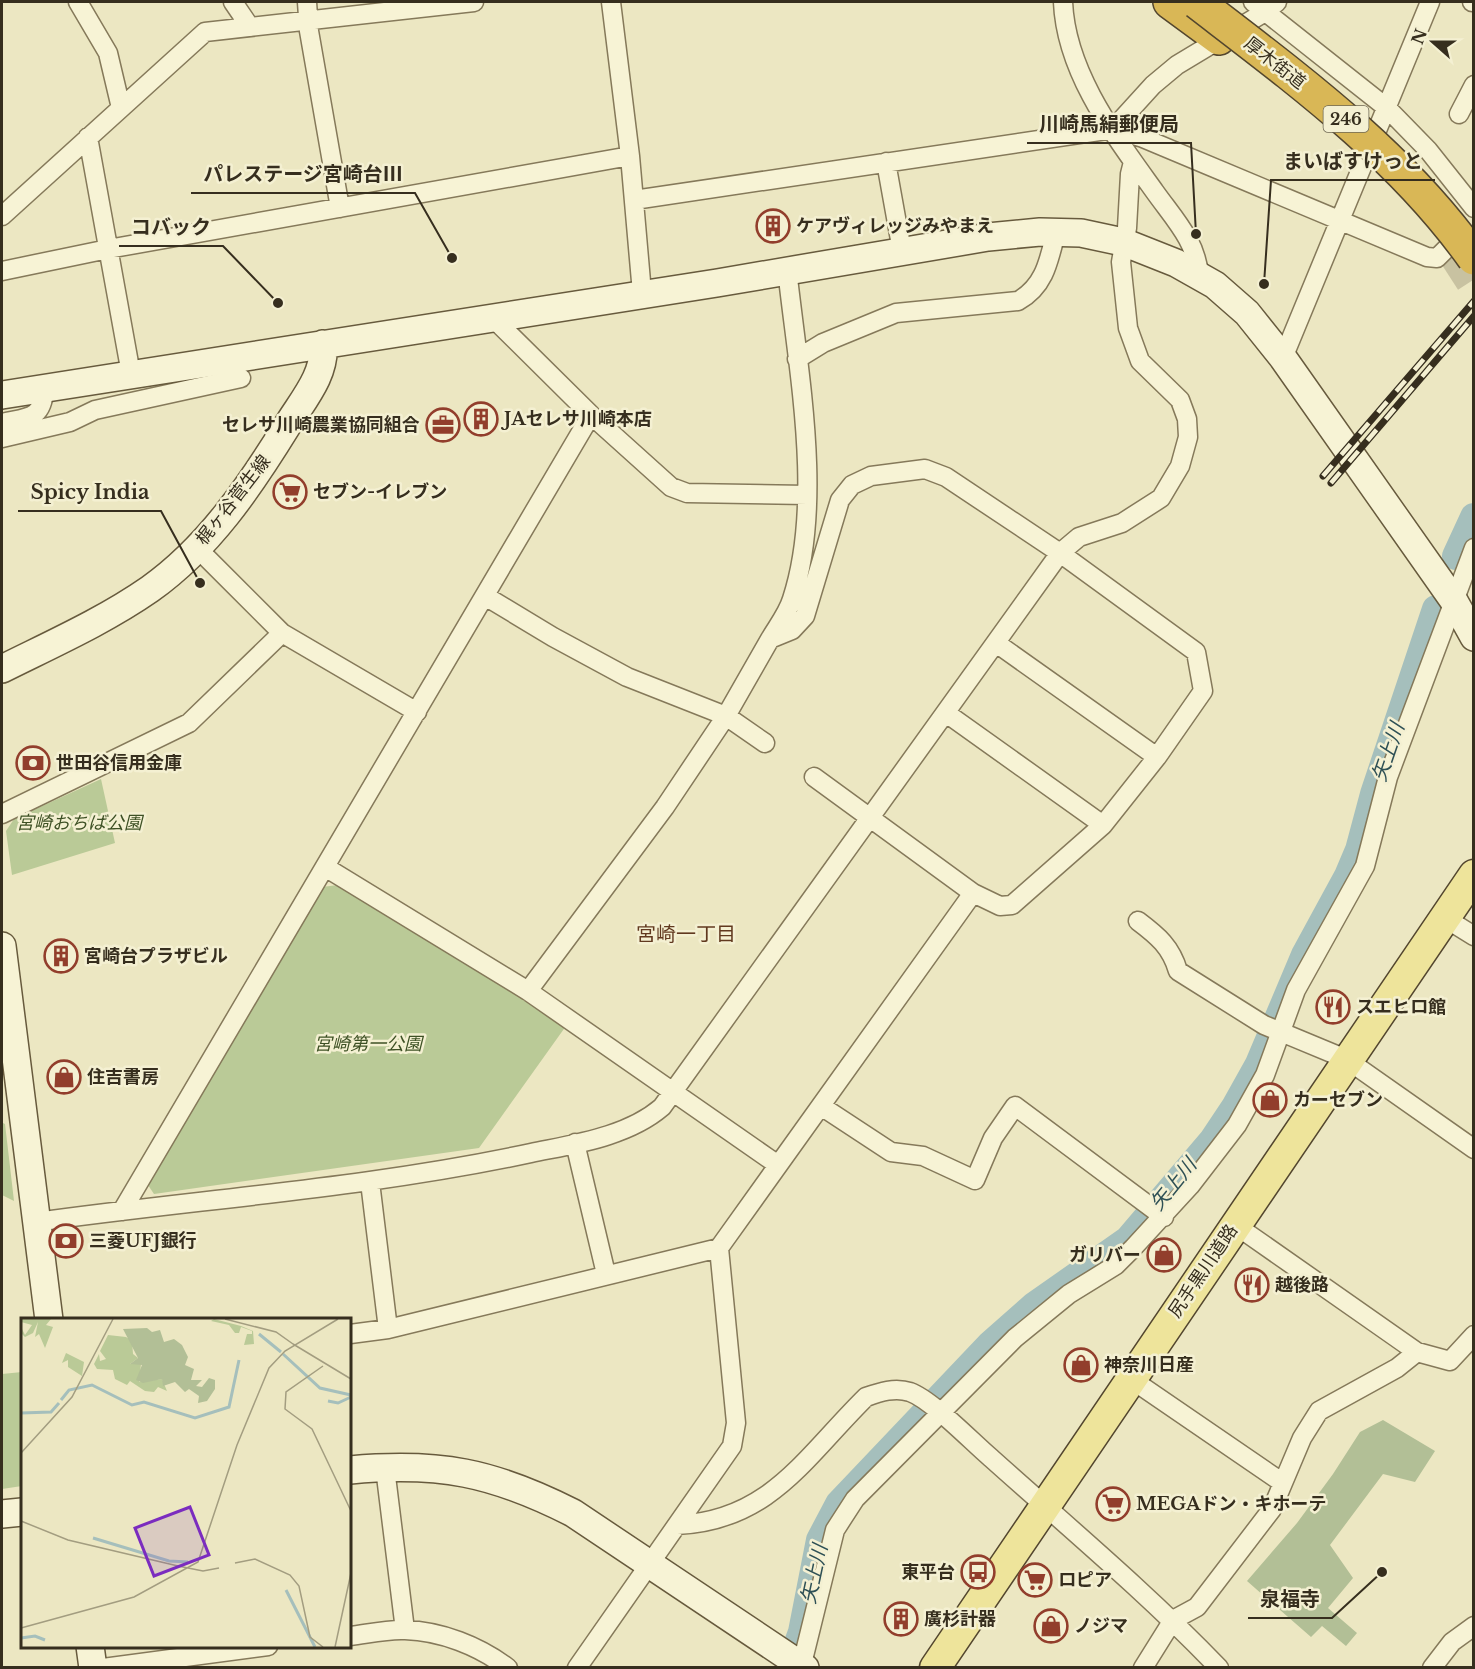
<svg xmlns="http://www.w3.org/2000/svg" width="1475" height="1669" viewBox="0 0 1475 1669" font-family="'Libre Baskerville','Noto Sans JP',serif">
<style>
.green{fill:#baca97}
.cemetery{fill:#b2bf96}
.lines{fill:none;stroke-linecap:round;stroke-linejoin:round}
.river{stroke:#a5bfbc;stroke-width:28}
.highway-tunnel{stroke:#c8c2a1;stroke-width:33;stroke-dasharray:33 16;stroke-linecap:butt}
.street-casing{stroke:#85795a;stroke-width:21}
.secondary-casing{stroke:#675a3d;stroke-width:30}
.primary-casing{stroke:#53462e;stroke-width:33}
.highway-casing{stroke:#53462e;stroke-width:36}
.street{stroke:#f7f3d5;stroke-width:18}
.secondary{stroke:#f7f3d5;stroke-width:27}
.primary{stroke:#eee49b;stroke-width:30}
.highway{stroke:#d9b756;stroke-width:33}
.rail-casing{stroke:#362e1e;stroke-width:7}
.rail{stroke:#f4f0d2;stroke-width:4.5;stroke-dasharray:14;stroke-linecap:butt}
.highway-bridge-casing{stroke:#53462e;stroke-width:36;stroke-linecap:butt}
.highway-bridge{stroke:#d9b756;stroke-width:33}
.labels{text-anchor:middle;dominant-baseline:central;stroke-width:5;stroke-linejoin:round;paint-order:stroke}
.shield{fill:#f4f0d2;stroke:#6f6854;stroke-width:1.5}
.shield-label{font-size:16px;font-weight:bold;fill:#362e1e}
.street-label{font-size:18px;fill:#362e1e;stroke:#f4f0d2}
.poi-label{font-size:18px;font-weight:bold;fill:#362e1e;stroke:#f4f0d2;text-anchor:start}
.park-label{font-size:18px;font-style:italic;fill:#3e5125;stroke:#f4f0d2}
.water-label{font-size:20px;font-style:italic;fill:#2e5055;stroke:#f4f0d2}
.neighbourhood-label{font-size:20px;fill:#61391f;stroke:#f4f0d2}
.inset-river{fill:none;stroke:#a5bfbc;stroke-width:3}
.inset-road{fill:none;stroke:#a39d80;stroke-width:1.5}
.view{fill:#7b2cbf;fill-opacity:0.15;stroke:#7b2cbf;stroke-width:3}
.inset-edge{fill:none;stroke:#362e1e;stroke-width:3}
.leader{fill:none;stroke:#362e1e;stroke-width:2}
.callout-dot{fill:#362e1e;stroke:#f4f0d2;stroke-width:2}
.callout-label{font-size:20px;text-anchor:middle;font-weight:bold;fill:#362e1e;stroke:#f4f0d2;stroke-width:5;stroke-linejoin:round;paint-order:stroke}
</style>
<rect width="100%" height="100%" fill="#ece7c2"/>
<path class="green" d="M 101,779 L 115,843 L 12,875 L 6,831 L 14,819 Z
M 338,885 L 566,1026 L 479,1148 L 154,1194 L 148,1185 L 322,887 Z
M 3,1123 L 5,1124 L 14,1201 L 2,1195 Z
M 22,1372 L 22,1486 L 2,1489 L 2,1374 Z"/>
<path class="cemetery" d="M 1383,1420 L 1435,1451 L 1415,1482 L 1383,1474 L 1330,1545 L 1353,1578 L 1328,1608 L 1357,1633 L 1346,1646 L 1322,1626 L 1311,1637 L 1247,1581 L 1297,1523 L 1333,1474 L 1360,1432 Z"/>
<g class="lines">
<path class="river" d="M 1456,556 L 1474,517
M 789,1668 L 802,1632 L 820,1540 L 839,1504 L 991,1344 L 1034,1306 L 1128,1240 L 1213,1140 L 1235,1107 L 1259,1064 L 1305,955 L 1348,876 L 1359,850 L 1374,794 L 1436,609"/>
<path class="highway-tunnel" d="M 1454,253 L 1474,284"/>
<defs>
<path id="street" d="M 78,2 L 108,53 L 121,108
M 233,2 L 250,27
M 307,2 L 309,31 L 340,208
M 611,2 L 630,156 L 642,293
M 1063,2 C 1066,73 1115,136 1155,192 C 1175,220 1196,241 1199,275
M 1253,2 L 1387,108 L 1428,150 L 1474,208
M 1472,2 L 1474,2
M 1459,114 L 1474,85
M 1113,129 L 1153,85 L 1177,65 L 1265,12 L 1277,2
M 88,137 L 131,374
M 886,162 L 902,251
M 634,200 L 1113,129 L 1143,138 L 1427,257 L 1437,258 L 1449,246
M 2,216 L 205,32 L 474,2
M 2,271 L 108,249 L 630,156
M 491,316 L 591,415 L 671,487 L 687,493 L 807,495
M 1283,358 L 1430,2
M 797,359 L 823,343 L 896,313 L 1018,301 C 1045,286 1049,260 1056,232
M 2,423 C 27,417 43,420 44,389
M 2,438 L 70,422 L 95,410 L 241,378
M 197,548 L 282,633 L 417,712
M 485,596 L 553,637 L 627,677 L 726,716 L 765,743
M 770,639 C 777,627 788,613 792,599 C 824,501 798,371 787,269
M 996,643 L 1157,757
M 946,713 L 1103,825
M 2,814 L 189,723 L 282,633
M 325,867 L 528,991 L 778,1165
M 1445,918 L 1474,936
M 1138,921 C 1158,936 1171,947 1178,971 L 1264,1025 L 1346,1059 L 1474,1149
M 528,991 L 665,807 L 726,716 L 770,639 L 792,630 L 805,616 L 840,500 L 852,485 L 871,476 L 925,469 L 946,477 L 1060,553 L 1196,652 L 1203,691 L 1157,757 L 1103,825 L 1012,905 L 1000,906 L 973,893 L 814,777
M 821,1106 L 891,1152 L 923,1156 L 975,1180 L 993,1138 L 1015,1106 L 1164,1217
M 575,1143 L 606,1274
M 370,1182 L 388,1329
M 122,1211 L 591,415
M 36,1222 C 201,1199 368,1188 531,1153 C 574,1144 627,1137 662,1107 L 1060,553 L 1079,537 L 1122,523 L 1161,498 L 1180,466 L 1188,437 L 1187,419 L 1180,400 L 1140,361 L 1128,328 L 1121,262 L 1127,228 L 1130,174 L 1133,162
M 1234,1224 L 1417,1352
M 350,1334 L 388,1329 L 719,1248 L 973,893
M 1131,1379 L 1283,1483
M 385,1468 L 405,1630
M 677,1525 C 770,1521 805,1457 866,1397 C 880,1392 895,1387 910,1392 C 932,1400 972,1442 991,1458 C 1068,1527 1147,1593 1219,1668
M 350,1636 C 367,1634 387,1629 405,1630 C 441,1631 479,1646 508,1668
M 103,1668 L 268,1646
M 577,1668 L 732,1446 L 736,1423 L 719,1248
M 801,1668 L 835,1530 L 855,1499 L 1015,1338 L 1069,1294 L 1116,1265 L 1133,1248 L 1190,1186 L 1237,1125 L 1265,1075 L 1296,990 L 1365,866 L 1388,777 L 1474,548
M 1143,1668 L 1173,1620 L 1197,1607 L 1272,1509 L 1302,1438 L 1319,1411 L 1397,1368 L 1417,1352 L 1450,1361 L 1474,1335
M 1432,1668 L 1452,1642 L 1474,1626"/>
<path id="secondary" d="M 2,395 L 717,283 L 988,237 L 1040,232 L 1081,233 L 1123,242 L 1176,263 L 1215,285 L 1247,313 L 1283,358 L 1454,601 L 1474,637
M 2,669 C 52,644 104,621 150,589 C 209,547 250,486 287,426 C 302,401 326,375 323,344
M 2,946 L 49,1320
M 350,1470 C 440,1462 492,1472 573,1513 L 805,1668
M 2,1514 L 22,1512
M 90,1646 L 93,1668"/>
<path id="primary" d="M 935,1668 L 1474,875"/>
<path id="highway" d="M 1170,2 L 1219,38"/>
</defs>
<use href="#street" class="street-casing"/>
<use href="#secondary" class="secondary-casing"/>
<use href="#primary" class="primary-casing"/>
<use href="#highway" class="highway-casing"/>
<use href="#street" class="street"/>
<use href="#secondary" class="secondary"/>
<use href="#primary" class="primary"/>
<use href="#highway" class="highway"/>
<defs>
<path id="rail" d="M 1323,476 L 1474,301
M 1331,483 L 1474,316"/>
</defs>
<use href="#rail" class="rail-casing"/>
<use href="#rail" class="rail"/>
<defs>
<path id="highway-bridge" d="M 1197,2 C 1297,79 1400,154 1474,258"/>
</defs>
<use href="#highway-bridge" class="highway-bridge-casing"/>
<use href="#highway-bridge" class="highway-bridge"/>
</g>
<defs>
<symbol id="building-ring" viewBox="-11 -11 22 22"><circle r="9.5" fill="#f4f0d2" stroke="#923e2c" stroke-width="1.5"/><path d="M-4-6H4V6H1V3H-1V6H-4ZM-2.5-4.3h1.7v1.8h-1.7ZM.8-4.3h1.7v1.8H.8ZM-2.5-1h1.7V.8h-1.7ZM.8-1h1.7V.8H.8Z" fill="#923e2c"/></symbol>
<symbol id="office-ring" viewBox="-11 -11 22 22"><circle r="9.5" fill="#f4f0d2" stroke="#923e2c" stroke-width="1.5"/><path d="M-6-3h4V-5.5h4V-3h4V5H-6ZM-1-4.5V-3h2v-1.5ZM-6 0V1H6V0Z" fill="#923e2c"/></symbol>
<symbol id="supermarket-ring" viewBox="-11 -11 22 22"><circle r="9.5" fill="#f4f0d2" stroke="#923e2c" stroke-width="1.5"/><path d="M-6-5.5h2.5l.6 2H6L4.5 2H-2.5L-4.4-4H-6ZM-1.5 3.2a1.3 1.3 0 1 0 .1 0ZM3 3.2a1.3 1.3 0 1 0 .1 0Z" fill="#923e2c"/></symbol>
<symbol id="bank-ring" viewBox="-11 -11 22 22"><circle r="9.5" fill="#f4f0d2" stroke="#923e2c" stroke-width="1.5"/><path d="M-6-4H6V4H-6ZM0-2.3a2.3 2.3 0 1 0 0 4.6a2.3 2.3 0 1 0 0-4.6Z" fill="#923e2c"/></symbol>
<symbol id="restaurant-ring" viewBox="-11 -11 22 22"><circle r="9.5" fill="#f4f0d2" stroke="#923e2c" stroke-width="1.5"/><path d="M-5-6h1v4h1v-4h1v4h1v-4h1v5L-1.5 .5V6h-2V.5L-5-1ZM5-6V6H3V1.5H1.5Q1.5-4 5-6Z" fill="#923e2c"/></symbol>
<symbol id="shop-ring" viewBox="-11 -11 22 22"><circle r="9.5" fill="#f4f0d2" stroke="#923e2c" stroke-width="1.5"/><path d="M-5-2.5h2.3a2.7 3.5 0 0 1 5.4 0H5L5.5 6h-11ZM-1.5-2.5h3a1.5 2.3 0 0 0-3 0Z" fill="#923e2c"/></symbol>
<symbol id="bus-ring" viewBox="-11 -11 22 22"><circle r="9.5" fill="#f4f0d2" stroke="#923e2c" stroke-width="1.5"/><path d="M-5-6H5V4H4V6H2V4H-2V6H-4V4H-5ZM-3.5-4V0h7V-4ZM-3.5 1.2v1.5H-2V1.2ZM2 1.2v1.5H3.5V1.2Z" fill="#923e2c"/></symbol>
</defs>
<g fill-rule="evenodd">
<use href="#building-ring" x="754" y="207" width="38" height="38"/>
<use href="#building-ring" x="462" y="400" width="38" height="38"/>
<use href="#office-ring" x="424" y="406" width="38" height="38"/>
<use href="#supermarket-ring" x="271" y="473" width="38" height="38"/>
<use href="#bank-ring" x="14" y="744" width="38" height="38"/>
<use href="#building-ring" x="42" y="937" width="38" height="38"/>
<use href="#restaurant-ring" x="1314" y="988" width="38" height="38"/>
<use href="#shop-ring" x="45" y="1058" width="38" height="38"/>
<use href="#shop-ring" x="1251" y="1081" width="38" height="38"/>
<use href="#bank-ring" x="47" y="1222" width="38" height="38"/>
<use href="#shop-ring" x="1145" y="1236" width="38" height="38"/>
<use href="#restaurant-ring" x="1233" y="1266" width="38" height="38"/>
<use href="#shop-ring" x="1062" y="1346" width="38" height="38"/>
<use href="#supermarket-ring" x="1094" y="1485" width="38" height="38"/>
<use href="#bus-ring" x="959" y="1553" width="38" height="38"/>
<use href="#supermarket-ring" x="1016" y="1561" width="38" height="38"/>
<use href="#building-ring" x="882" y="1600" width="38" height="38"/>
<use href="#shop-ring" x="1032" y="1607" width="38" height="38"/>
</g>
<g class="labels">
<rect class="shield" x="1323.5" y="106" width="45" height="26" rx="4.5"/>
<g class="shield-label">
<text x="1346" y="119">246</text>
</g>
<g class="street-label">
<text transform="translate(1275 63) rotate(38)">厚木街道</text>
<text transform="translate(233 500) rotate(-52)">梶ヶ谷菅生線</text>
<text transform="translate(1203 1271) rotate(-56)">尻手黒川道路</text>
</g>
<g class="poi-label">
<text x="796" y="226">ケアヴィレッジみやまえ</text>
<text x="504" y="419">JAセレサ川崎本店</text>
<text x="420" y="425" text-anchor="end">セレサ川崎農業協同組合</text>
<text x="313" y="492">セブン-イレブン</text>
<text x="56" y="763">世田谷信用金庫</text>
<text x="84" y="956">宮崎台プラザビル</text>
<text x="1356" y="1007">スエヒロ館</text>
<text x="87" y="1077">住吉書房</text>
<text x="1293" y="1100">カーセブン</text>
<text x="89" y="1241">三菱UFJ銀行</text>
<text x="1141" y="1255" text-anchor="end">ガリバー</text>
<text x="1275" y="1285">越後路</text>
<text x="1104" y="1365">神奈川日産</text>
<text x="1136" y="1504">MEGAドン・キホーテ</text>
<text x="955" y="1572" text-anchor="end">東平台</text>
<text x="1058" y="1580">ロピア</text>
<text x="924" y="1619">廣杉計器</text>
<text x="1074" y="1626">ノジマ</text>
</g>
<g class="park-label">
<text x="79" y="823">宮崎おちば公園</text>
<text x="368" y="1044">宮崎第一公園</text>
</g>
<g class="water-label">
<text transform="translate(1388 752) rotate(-71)">矢上川</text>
<text transform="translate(1173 1184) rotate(-51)">矢上川</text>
<text transform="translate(814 1574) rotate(-78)">矢上川</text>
</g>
<g class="neighbourhood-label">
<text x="686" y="934">宮崎一丁目</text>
</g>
</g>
<g transform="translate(21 1318)">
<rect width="330" height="330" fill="#ece7c2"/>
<path d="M 0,1 L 30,1 L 25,7 L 32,9 L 24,30 L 18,16 L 14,19 L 17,4 L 12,15 L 4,19 L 1,16 L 0,9 L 4,17 L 11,7 L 0,4 ZM 193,1 L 220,8 L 232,13 L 233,26 L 223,27 L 226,16 L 231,16 L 231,13 L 220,9 L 218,15 L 214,15 L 208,7 L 190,3 ZM 87,17 L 105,19 L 111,23 L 112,36 L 117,40 L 109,46 L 120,46 L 118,64 L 141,61 L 146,73 L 137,69 L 133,74 L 124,73 L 109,63 L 106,67 L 94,61 L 92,52 L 76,51 L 73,46 L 78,36 L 79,43 L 85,41 L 79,33 ZM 45,35 L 63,44 L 61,58 L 47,49 L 47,42 L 41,45 Z" fill="#baca97"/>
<path d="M 126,10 L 131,14 L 139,12 L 143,24 L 153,21 L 161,27 L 167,39 L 164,47 L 173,51 L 170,62 L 181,62 L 175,68 L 181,69 L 188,60 L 194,62 L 194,71 L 186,83 L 177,85 L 178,78 L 168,71 L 164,74 L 154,64 L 142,68 L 141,61 L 122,65 L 115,62 L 121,47 L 109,46 L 117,40 L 102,11 Z" fill="#b2bf96"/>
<path class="inset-river" d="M 238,16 L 260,34M 262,36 L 299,70 L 330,77M 40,82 L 48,72 L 71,67 L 111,87 L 123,84 L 174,100 L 208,89 L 218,42M 307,83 L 317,85 L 330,79M 0,95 L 30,94 L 38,85M 72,220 L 148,243 L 167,244M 265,272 L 294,329M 0,320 L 14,318 L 24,322"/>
<path class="inset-road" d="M 204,1 L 255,14 L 272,26M 272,26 L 330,61M 302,48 L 265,74 L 264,91 L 291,111 L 330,193M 0,135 L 51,79 L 92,1M 0,203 L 47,222 L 157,248 L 182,253 L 198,250M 214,245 L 234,241 L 269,257 L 278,268 L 289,319 L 302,329M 0,310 L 113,279 L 177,244 L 216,127 L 248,50 L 264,33 L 317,1M 314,329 L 330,255"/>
<path class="view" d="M 169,189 L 188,237 L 133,258 L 114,210 Z"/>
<rect width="330" height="330" class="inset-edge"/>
</g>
<path class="leader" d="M1196 234L1191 143H1027M1264 284L1271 180H1435M452 258L415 193H191M278 303L223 246H119M200 583L161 511H18M1382 1572L1332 1618H1248"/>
<g class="callout-dot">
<circle cx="1196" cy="234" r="6"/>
<circle cx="1264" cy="284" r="6"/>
<circle cx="452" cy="258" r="6"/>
<circle cx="278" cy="303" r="6"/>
<circle cx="200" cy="583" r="6"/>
<circle cx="1382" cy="1572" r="6"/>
</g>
<g class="callout-label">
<text x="1109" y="131">川崎馬絹郵便局</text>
<text x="1353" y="168">まいばすけっと</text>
<text x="303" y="181">パレステージ宮崎台Ⅲ</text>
<text x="171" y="234">コバック</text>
<text x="90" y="499">Spicy India</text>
<text x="1290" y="1606">泉福寺</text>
</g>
<rect width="1475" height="1669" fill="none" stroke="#362e1e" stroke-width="6"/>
<g transform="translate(1433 42) rotate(291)" stroke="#f4f0d2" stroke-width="4.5" paint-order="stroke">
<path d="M0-4.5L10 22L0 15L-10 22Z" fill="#362e1e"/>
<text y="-9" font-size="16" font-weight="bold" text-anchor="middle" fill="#362e1e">N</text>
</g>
</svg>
